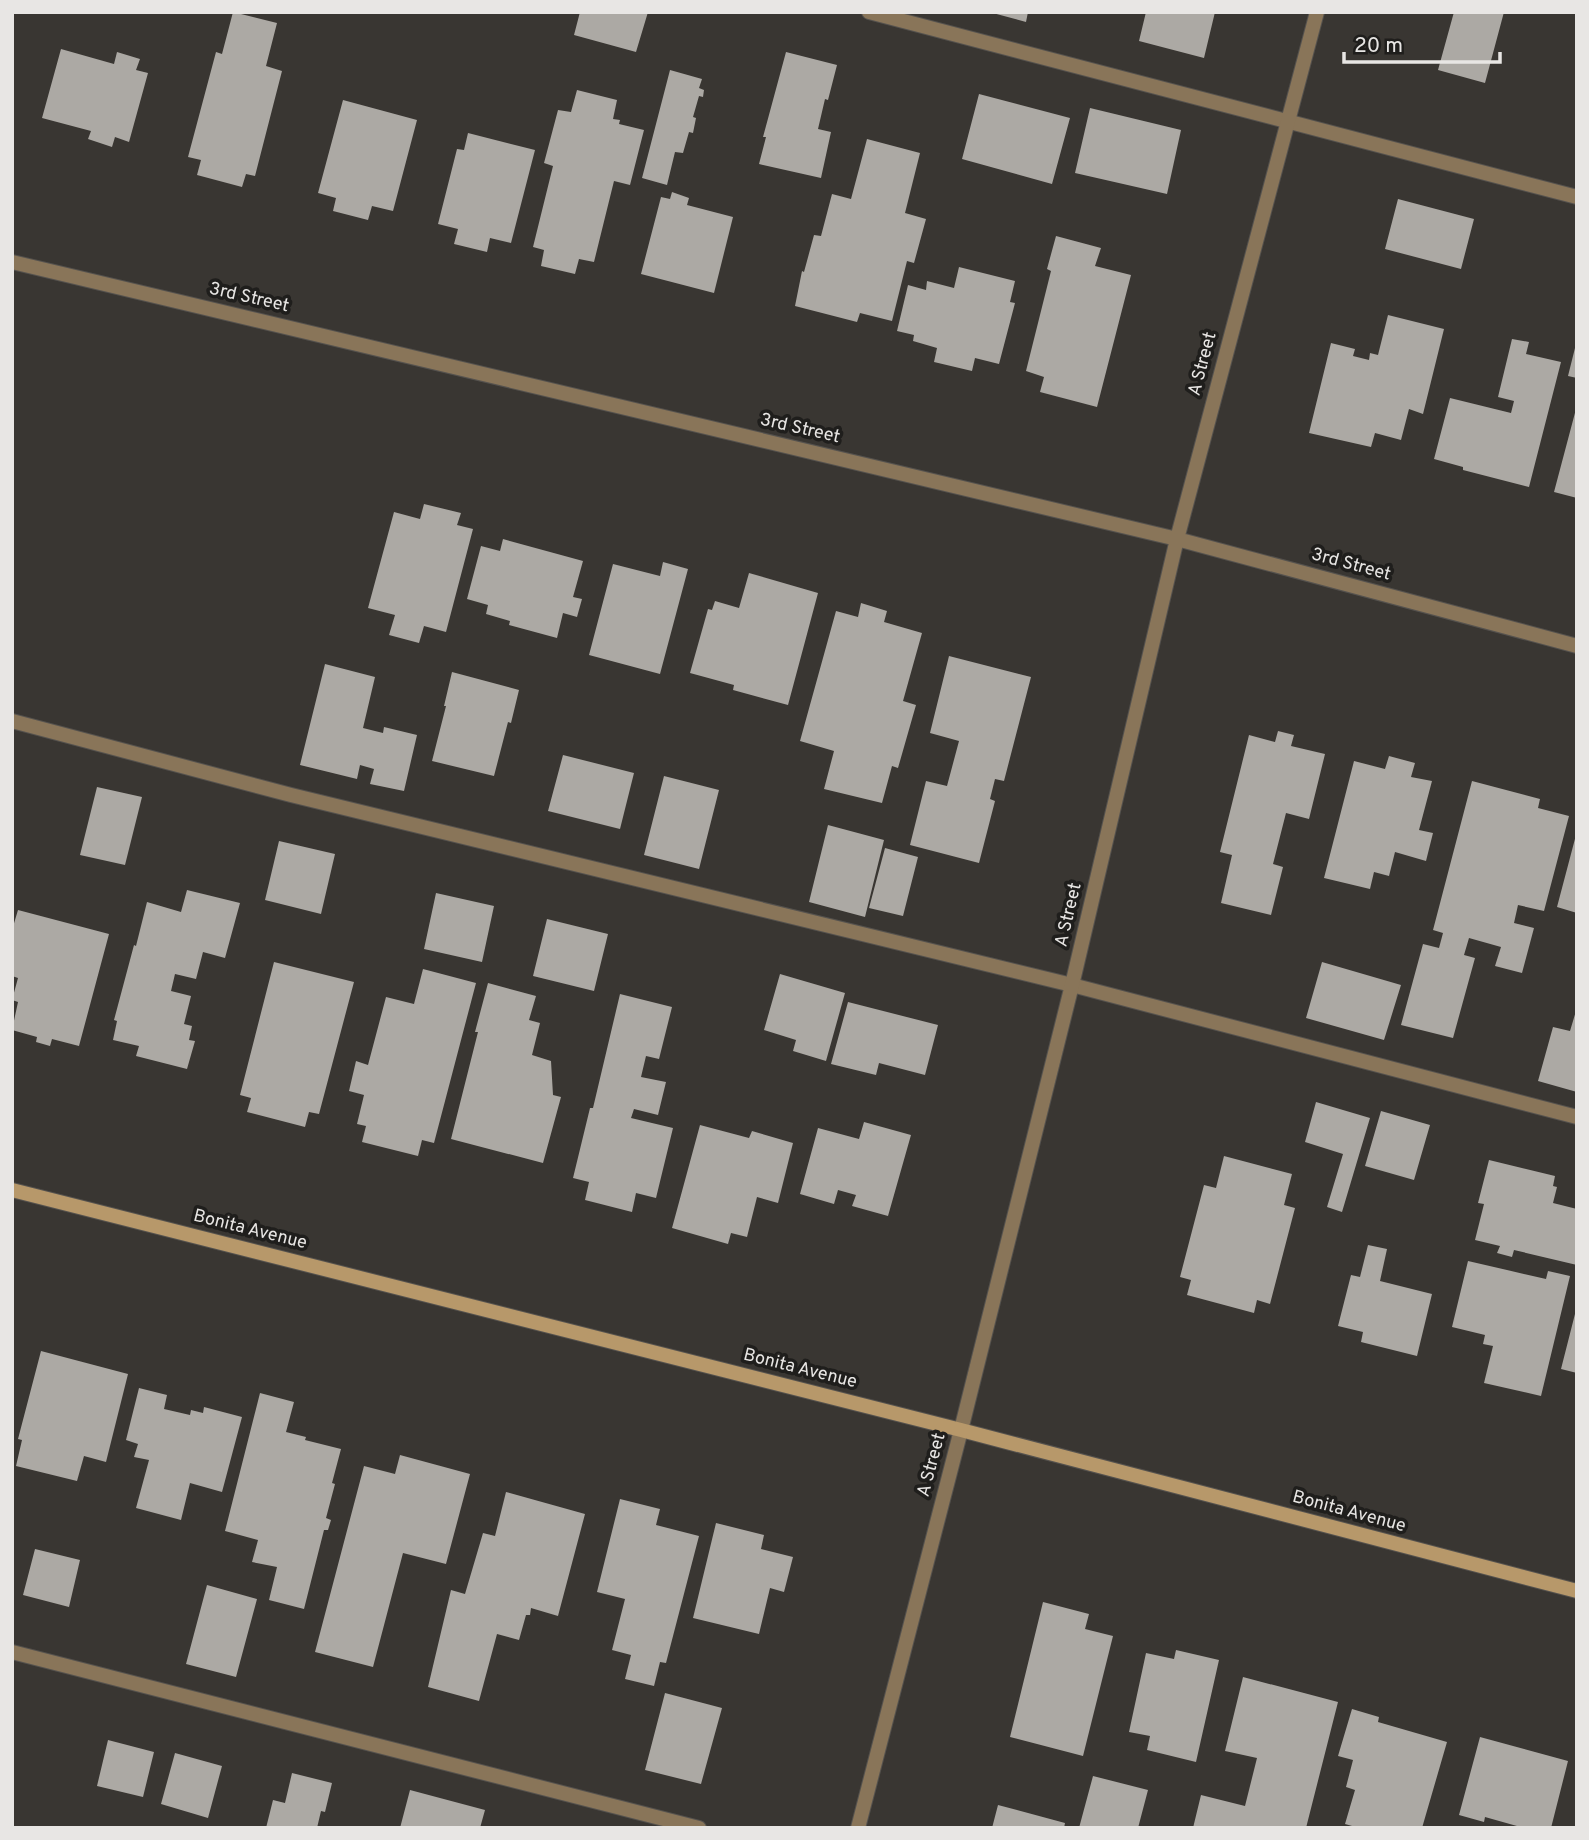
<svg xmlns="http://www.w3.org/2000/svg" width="1589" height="1840" viewBox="0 0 1589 1840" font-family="Overpass,sans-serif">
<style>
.building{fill:#aca9a4}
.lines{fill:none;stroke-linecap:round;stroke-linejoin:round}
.lane-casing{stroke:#55524e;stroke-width:16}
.street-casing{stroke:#55524e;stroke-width:16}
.secondary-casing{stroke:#55524e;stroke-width:16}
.lane{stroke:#897559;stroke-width:14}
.street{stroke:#897559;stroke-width:14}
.secondary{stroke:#b7986a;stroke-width:14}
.labels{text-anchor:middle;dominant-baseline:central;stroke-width:7;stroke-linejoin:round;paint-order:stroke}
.street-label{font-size:18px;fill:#e8e6e4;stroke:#1f1e1c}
</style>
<rect width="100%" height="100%" fill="#393632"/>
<path class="building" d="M 233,12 L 277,23 L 266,66 L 282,71 L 255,176 L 246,174 L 242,187 L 197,175 L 201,160 L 188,157 L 216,52 L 222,54 Z
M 580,12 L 648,12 L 636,52 L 574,35 Z
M 989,12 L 1028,12 L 1026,22 Z
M 1146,12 L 1215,12 L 1204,58 L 1139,41 Z
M 1454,12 L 1504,12 L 1485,83 L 1438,70 Z
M 61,49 L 114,64 L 117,52 L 140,59 L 136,70 L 148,73 L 129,142 L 115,137 L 112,147 L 88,139 L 91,131 L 42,118 Z
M 786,52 L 837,65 L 828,100 L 825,99 L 818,129 L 831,132 L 821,178 L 759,164 L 766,137 L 763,137 Z
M 670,70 L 702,79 L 699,88 L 704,90 L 703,97 L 699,96 L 693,117 L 696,118 L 693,133 L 689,132 L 683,153 L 675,152 L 667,185 L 642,178 Z
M 577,90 L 617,100 L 613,119 L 620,120 L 619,124 L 644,130 L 630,185 L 614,181 L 594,262 L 579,259 L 575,274 L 541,266 L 544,250 L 533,247 L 553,166 L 544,163 L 558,110 L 571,112 Z
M 979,94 L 1070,118 L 1052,184 L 962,159 Z
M 343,100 L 417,120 L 393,211 L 372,206 L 368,220 L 333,211 L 336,198 L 318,193 Z
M 1090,108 L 1181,130 L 1167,194 L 1075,173 Z
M 468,133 L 535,150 L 511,243 L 490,238 L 487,252 L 454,244 L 458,229 L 438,224 L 457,149 L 464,150 Z
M 867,139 L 920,153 L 905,213 L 926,219 L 914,263 L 907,261 L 892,321 L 860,313 L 857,322 L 795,306 L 802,271 L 804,272 L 814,235 L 821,236 L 832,194 L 851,199 Z
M 672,192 L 689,198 L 687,205 L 733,217 L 714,293 L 641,274 L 661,197 L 670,199 Z
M 1398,199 L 1474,219 L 1461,269 L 1385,249 Z
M 1056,236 L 1101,248 L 1095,266 L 1131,275 L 1097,407 L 1040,392 L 1044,377 L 1026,371 L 1051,271 L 1047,269 Z
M 959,267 L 1015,281 L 1010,302 L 1015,303 L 999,364 L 975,358 L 972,371 L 934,362 L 937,348 L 913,341 L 914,335 L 897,331 L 908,285 L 926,290 L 927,281 L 954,288 Z
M 1388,315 L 1444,329 L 1423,414 L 1409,409 L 1401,440 L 1375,433 L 1371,447 L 1309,433 L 1331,343 L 1355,349 L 1353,356 L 1369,360 L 1370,353 L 1378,355 Z
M 1512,339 L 1529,342 L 1526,354 L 1561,362 L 1529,487 L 1463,470 L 1463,467 L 1434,459 L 1450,398 L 1511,413 L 1514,401 L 1498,397 Z
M 1576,344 L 1577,344 L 1577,378 L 1568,376 Z
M 1576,409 L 1577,409 L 1577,498 L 1554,492 Z
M 424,504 L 461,513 L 457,525 L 473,529 L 446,632 L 424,626 L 419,643 L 389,635 L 395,615 L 368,608 L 394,512 L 420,519 Z
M 503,539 L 583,561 L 573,597 L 582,599 L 577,617 L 563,613 L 557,638 L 509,625 L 510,621 L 486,614 L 488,605 L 467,599 L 481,546 L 500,551 Z
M 663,562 L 688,569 L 660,674 L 589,655 L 613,564 L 660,576 Z
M 749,573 L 818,593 L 788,705 L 733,690 L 734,685 L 690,673 L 708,609 L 712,610 L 715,601 L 739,608 Z
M 861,603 L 887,611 L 884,622 L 922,633 L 903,701 L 916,705 L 898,768 L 892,766 L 882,803 L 824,789 L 834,751 L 800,741 L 836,611 L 858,617 Z
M 949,656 L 1031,677 L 1004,781 L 995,779 L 990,799 L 995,801 L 979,863 L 910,845 L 926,781 L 947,786 L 959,741 L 930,733 Z
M 325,664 L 375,677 L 363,728 L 383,733 L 384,727 L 417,735 L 404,791 L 370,784 L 374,769 L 360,765 L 357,779 L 300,765 Z
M 452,672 L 519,690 L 511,723 L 508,722 L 494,776 L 432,761 L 446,706 L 444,706 Z
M 1278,731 L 1294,735 L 1291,746 L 1325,754 L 1309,819 L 1286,813 L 1273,864 L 1283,867 L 1271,915 L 1221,903 L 1232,855 L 1220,852 L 1249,735 L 1275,742 Z
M 563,755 L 634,773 L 620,829 L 548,811 Z
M 1389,756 L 1415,763 L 1411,777 L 1432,781 L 1419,830 L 1433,833 L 1426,861 L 1395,852 L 1389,876 L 1374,872 L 1370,889 L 1324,878 L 1354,761 L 1385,769 Z
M 664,776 L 719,790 L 699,869 L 644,855 Z
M 1472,781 L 1540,799 L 1538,808 L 1569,816 L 1544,911 L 1518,905 L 1514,923 L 1534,928 L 1522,973 L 1495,966 L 1501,947 L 1469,938 L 1464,955 L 1475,958 L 1453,1038 L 1401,1025 L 1423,944 L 1439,948 L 1443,933 L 1433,930 Z
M 97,787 L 142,797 L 125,865 L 80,855 Z
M 828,825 L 884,840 L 865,917 L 809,902 Z
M 1576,835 L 1577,835 L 1577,913 L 1557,907 Z
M 279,841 L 335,854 L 321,914 L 265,900 Z
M 885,848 L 918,857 L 903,916 L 869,908 Z
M 187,890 L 240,903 L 225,958 L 203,952 L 196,979 L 175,974 L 171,991 L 191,996 L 184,1024 L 192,1026 L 189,1040 L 195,1041 L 187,1069 L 136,1056 L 139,1046 L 113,1040 L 117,1021 L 114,1020 L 134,945 L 136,946 L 147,902 L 181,912 Z
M 436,893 L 494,906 L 482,962 L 424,949 Z
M 18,910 L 109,934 L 79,1046 L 52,1039 L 50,1046 L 36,1042 L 37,1037 L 12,1030 L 18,1002 L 12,1000 L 18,978 L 12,976 L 12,930 Z
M 547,919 L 608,934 L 594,991 L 533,976 Z
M 274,962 L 354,982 L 319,1114 L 309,1112 L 305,1127 L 247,1112 L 251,1098 L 240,1095 Z
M 1322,962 L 1401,985 L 1384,1040 L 1306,1018 Z
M 423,969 L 476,983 L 434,1143 L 422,1140 L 418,1156 L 362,1142 L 366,1126 L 357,1124 L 364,1095 L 349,1091 L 356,1061 L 368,1065 L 386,997 L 414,1004 Z
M 780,974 L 845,993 L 826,1061 L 793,1051 L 796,1040 L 764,1030 Z
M 488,983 L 536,996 L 529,1020 L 540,1023 L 532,1055 L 551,1061 L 553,1095 L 561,1097 L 543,1163 L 451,1139 L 478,1032 L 475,1032 Z
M 620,994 L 672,1007 L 659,1059 L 646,1056 L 641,1077 L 666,1082 L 658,1115 L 634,1109 L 631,1118 L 673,1128 L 656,1198 L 636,1193 L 632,1212 L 585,1200 L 589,1182 L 573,1178 L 590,1108 L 593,1108 Z
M 848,1002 L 938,1025 L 925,1075 L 879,1063 L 876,1075 L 831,1064 Z
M 1576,1011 L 1577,1011 L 1577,1092 L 1538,1081 L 1553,1027 L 1570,1031 Z
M 1316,1102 L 1370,1118 L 1342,1212 L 1327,1207 L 1343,1154 L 1305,1142 Z
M 1381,1111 L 1430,1125 L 1414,1180 L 1365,1166 Z
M 864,1122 L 911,1135 L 888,1216 L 852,1206 L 856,1195 L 838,1190 L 834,1204 L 800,1194 L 818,1128 L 859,1139 Z
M 700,1125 L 749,1138 L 752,1131 L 793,1143 L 778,1203 L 757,1197 L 747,1237 L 731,1233 L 728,1244 L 672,1228 Z
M 1224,1156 L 1292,1174 L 1284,1205 L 1295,1208 L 1270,1304 L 1257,1300 L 1254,1313 L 1187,1295 L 1191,1280 L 1180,1277 L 1204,1185 L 1216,1188 Z
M 1489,1160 L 1555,1176 L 1553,1186 L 1557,1187 L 1553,1203 L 1577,1209 L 1577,1265 L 1514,1250 L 1512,1257 L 1497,1253 L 1500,1246 L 1475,1240 L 1484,1204 L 1478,1203 Z
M 1368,1245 L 1387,1249 L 1380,1281 L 1432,1294 L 1417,1356 L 1361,1342 L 1363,1332 L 1338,1326 L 1351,1275 L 1360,1277 Z
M 1468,1261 L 1546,1279 L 1548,1271 L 1570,1276 L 1541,1396 L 1484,1383 L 1493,1346 L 1483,1344 L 1485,1335 L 1452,1327 Z
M 1576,1310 L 1577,1310 L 1577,1373 L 1561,1369 Z
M 41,1351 L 128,1374 L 106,1462 L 84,1456 L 77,1481 L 16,1466 L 22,1440 L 18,1439 Z
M 139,1388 L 167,1395 L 164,1409 L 190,1415 L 191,1410 L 203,1413 L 204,1407 L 242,1417 L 222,1492 L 190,1483 L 181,1520 L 136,1508 L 149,1460 L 134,1457 L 138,1444 L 126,1440 Z
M 260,1393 L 294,1402 L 286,1432 L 306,1437 L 305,1440 L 341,1449 L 332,1483 L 335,1484 L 326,1518 L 331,1520 L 328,1530 L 324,1530 L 304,1609 L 269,1600 L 277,1567 L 252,1562 L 258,1540 L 225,1531 Z
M 400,1455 L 470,1474 L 446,1564 L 403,1553 L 373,1667 L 315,1652 L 364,1466 L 395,1474 Z
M 506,1492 L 585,1514 L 558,1616 L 531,1608 L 530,1615 L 526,1615 L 519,1640 L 497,1634 L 479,1701 L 428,1687 L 451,1590 L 465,1594 L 483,1533 L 495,1536 Z
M 620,1499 L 660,1509 L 656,1525 L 699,1536 L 666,1663 L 660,1662 L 654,1686 L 625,1679 L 631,1655 L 612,1650 L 625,1599 L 597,1592 Z
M 716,1523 L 764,1535 L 761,1549 L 793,1557 L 784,1592 L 770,1588 L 759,1634 L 693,1618 Z
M 35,1549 L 80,1560 L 69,1607 L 23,1595 Z
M 207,1585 L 257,1599 L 236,1677 L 186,1664 Z
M 1043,1602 L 1089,1614 L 1085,1629 L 1113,1636 L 1083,1756 L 1010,1737 Z
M 1176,1650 L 1219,1660 L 1196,1762 L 1147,1750 L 1150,1736 L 1129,1732 L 1146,1653 L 1174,1659 Z
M 1243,1677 L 1338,1702 L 1306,1828 L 1193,1828 L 1201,1795 L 1245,1806 L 1257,1758 L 1225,1751 Z
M 665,1693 L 722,1708 L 701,1784 L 645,1770 Z
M 1352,1709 L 1379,1717 L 1378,1722 L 1447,1742 L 1422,1828 L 1359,1828 L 1345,1824 L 1355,1790 L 1346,1787 L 1353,1760 L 1338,1756 Z
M 1480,1737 L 1568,1761 L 1551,1828 L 1524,1828 L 1485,1817 L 1484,1822 L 1459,1815 Z
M 108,1740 L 154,1752 L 143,1797 L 97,1786 Z
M 175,1753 L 222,1766 L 208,1818 L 161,1804 Z
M 292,1773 L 332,1783 L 325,1812 L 321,1811 L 317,1828 L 266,1828 L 273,1800 L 285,1803 Z
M 1093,1776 L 1148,1790 L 1138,1828 L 1079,1828 Z
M 410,1790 L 485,1810 L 480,1828 L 400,1828 Z
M 998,1805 L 1065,1823 L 1064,1828 L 992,1828 Z"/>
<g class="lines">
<defs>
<path id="lane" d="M 869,12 L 1577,197
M 12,721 L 291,795 L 1072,985 L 1577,1117
M 12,1652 L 699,1828"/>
<path id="street" d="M 12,262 L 1177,539 L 1577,646
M 858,1828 L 961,1430 L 1072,985 L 1177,539 L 1317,12"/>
<path id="secondary" d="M 12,1190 L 961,1430 L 1577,1591"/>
</defs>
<use href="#lane" class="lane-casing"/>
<use href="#street" class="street-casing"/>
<use href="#secondary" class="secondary-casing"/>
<use href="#lane" class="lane"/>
<use href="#street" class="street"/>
<use href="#secondary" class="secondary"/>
</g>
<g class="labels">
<g class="street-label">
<text transform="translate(249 298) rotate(13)">3rd Street</text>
<text transform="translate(1203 364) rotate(-75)">A Street</text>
<text transform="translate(800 429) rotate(13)">3rd Street</text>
<text transform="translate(1351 565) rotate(15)">3rd Street</text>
<text transform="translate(1069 915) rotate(-77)">A Street</text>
<text transform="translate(250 1230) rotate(14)">Bonita Avenue</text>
<text transform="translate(800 1369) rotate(14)">Bonita Avenue</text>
<text transform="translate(932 1465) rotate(-75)">A Street</text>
<text transform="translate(1349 1512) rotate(15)">Bonita Avenue</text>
</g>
</g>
<rect width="1589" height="1840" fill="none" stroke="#e8e6e4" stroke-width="28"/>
<path d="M1344 52v10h156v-10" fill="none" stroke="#e8e6e4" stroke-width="3.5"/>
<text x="1354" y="52" font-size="21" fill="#e8e6e4" stroke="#1f1e1c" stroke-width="5" paint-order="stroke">20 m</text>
</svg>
